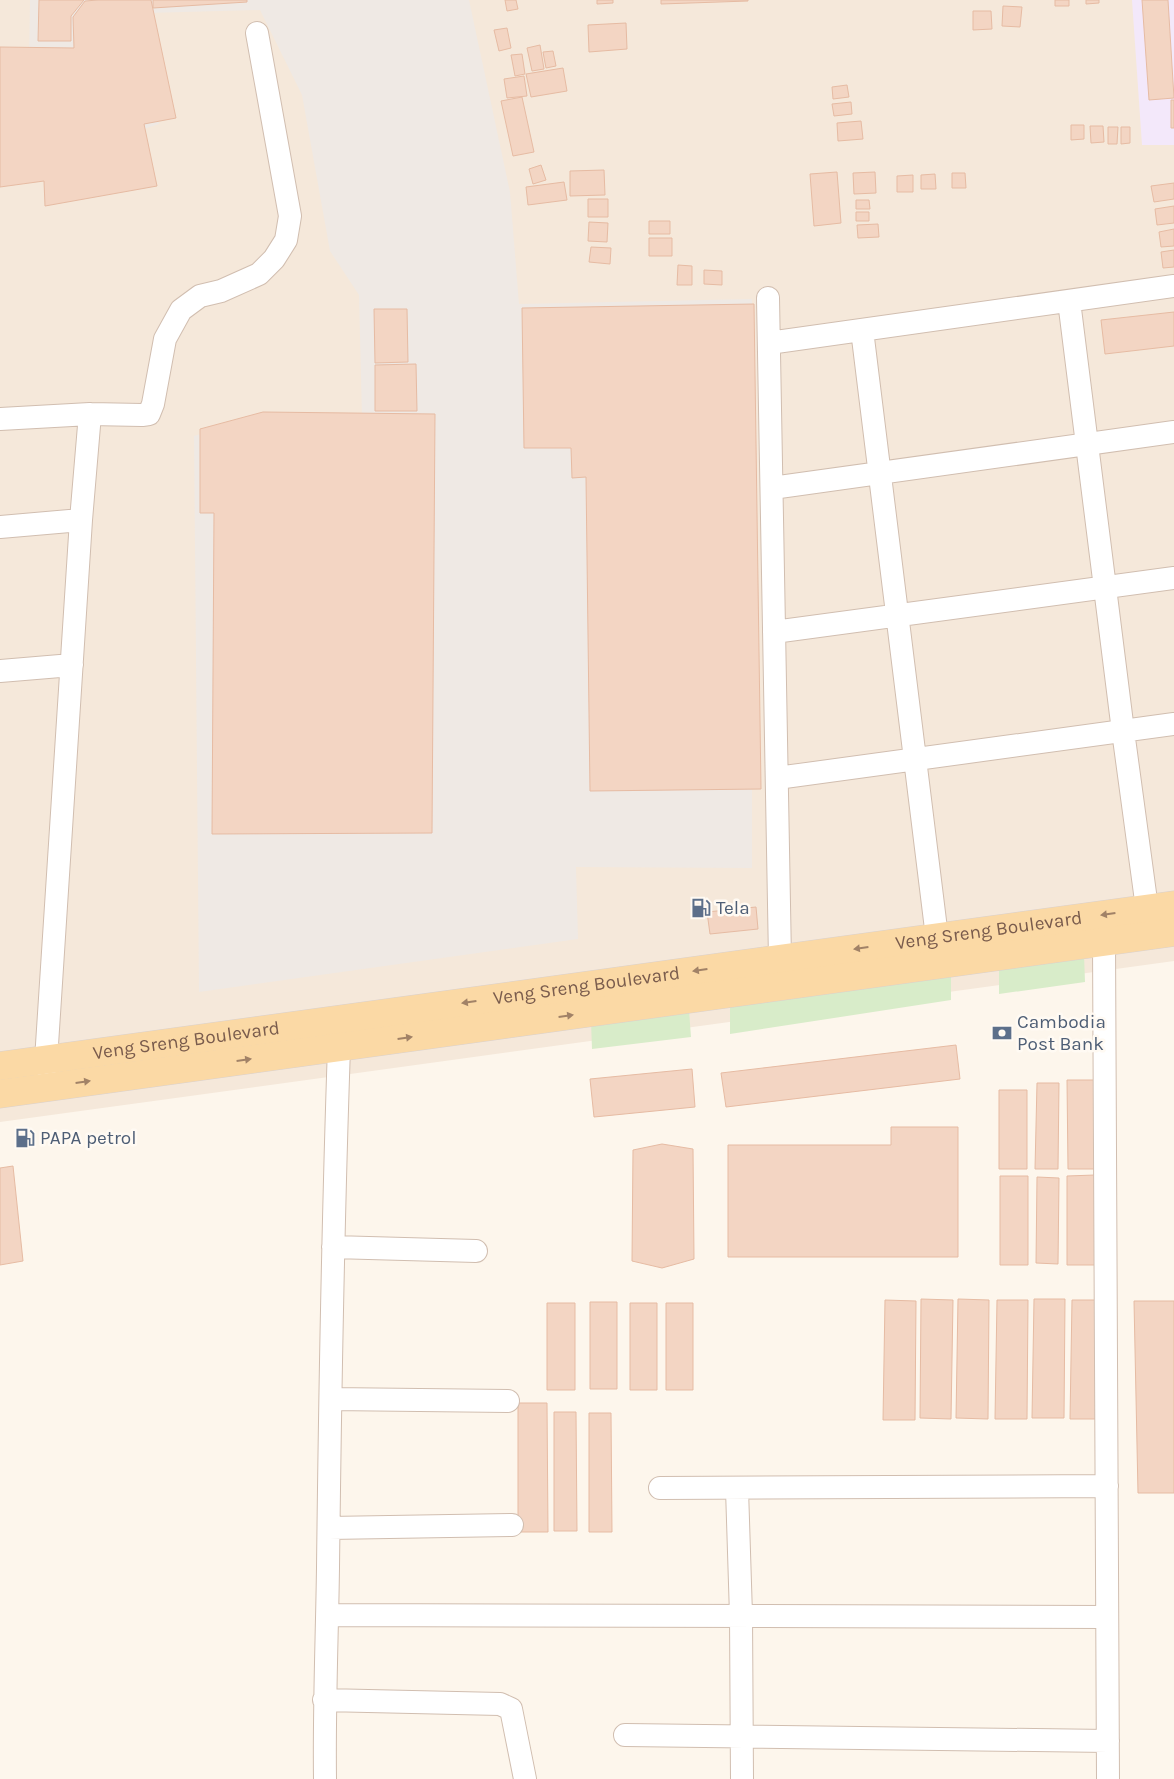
<svg xmlns="http://www.w3.org/2000/svg" width="1174" height="1779" viewBox="0 0 1174 1779" font-family="Karla,sans-serif">
<style>
.residential{fill:#f5e8da}
.industrial{fill:#efe9e4}
.education{fill:#f3e8fa}
.green{fill:#d8ecc9}
.building{fill:#f3d5c3;stroke:#e6bba3}
.lines{fill:none;stroke-linecap:round;stroke-linejoin:round}
.minor-casing{stroke:#d1beb0;stroke-width:24}
.major-casing{stroke:#dad1cd;stroke-width:29}
.minor{stroke:#fff;stroke-width:22}
.major{stroke:#fbd9a5;stroke-width:28}
.oneway{fill:#a18267}
.labels{text-anchor:middle;dominant-baseline:central;stroke-width:5;stroke-linejoin:round;paint-order:stroke}
.service-label{font-size:19px;fill:#4e5e75;stroke:#fffaf3;text-anchor:start}
.street-label{font-size:19px;fill:#7a5c4d;stroke:#fffaf3}
</style>
<rect width="100%" height="100%" fill="#fdf6ec"/>
<path class="residential" d="M 0,0 L 1174,0 L 1174,961 L 0,1122 Z"/>
<path class="industrial" d="M 30,0 L 469,0 L 510,192 L 519,304 L 752,299 L 752,868 L 576,867 L 578,939 L 199,992 L 194,436 L 247,420 L 362,418 L 359,295 L 330,251 L 302,95 L 260,10 L 147,13 L 159,124 L 98,144 L 29,63 Z"/>
<path class="education" d="M 1132,0 L 1174,0 L 1174,145 L 1142,145 Z"/>
<path class="green" d="M 1084,954 L 1085,982 L 999,994 L 999,965 Z
M 951,972 L 951,1000 L 730,1034 L 730,1003 Z
M 689,1010 L 691,1037 L 592,1049 L 591,1022 Z"/>
<path class="building" d="M 39,0 L 84,0 L 71,16 L 71,41 L 38,41 Z
M 98,0 L 151,0 L 176,118 L 144,124 L 157,186 L 45,206 L 44,181 L 0,187 L 0,47 L 74,48 L 73,17 L 85,1 Z
M 153,0 L 247,0 L 247,2 L 153,8 Z
M 505,0 L 516,0 L 518,9 L 507,11 Z
M 597,0 L 613,0 L 613,3 L 597,4 Z
M 661,0 L 748,0 L 748,1 L 661,4 Z
M 1055,0 L 1069,0 L 1069,6 L 1055,6 Z
M 1086,0 L 1099,0 L 1099,3 L 1086,4 Z
M 1142,0 L 1168,0 L 1174,98 L 1149,100 Z
M 1003,6 L 1022,7 L 1020,27 L 1002,26 Z
M 973,11 L 991,11 L 992,29 L 973,30 Z
M 626,23 L 627,49 L 589,52 L 588,25 Z
M 507,28 L 511,48 L 499,51 L 494,30 Z
M 540,45 L 544,69 L 532,71 L 527,48 Z
M 553,51 L 556,66 L 546,68 L 543,52 Z
M 522,54 L 525,74 L 515,76 L 511,55 Z
M 563,68 L 567,91 L 531,97 L 526,74 Z
M 524,76 L 527,96 L 507,98 L 504,79 Z
M 847,85 L 849,97 L 833,99 L 832,87 Z
M 522,97 L 534,152 L 513,156 L 501,101 Z
M 1171,100 L 1174,100 L 1174,128 L 1171,128 Z
M 851,102 L 852,114 L 834,116 L 832,104 Z
M 861,121 L 863,139 L 838,141 L 837,123 Z
M 1071,125 L 1084,125 L 1084,139 L 1071,140 Z
M 1090,126 L 1103,126 L 1104,142 L 1091,143 Z
M 1108,127 L 1118,127 L 1117,144 L 1108,144 Z
M 1121,127 L 1130,127 L 1130,143 L 1121,144 Z
M 541,165 L 546,180 L 533,184 L 529,169 Z
M 604,170 L 605,195 L 570,196 L 570,171 Z
M 837,172 L 841,223 L 814,226 L 810,174 Z
M 875,172 L 876,193 L 854,194 L 853,173 Z
M 952,173 L 965,173 L 966,188 L 952,188 Z
M 935,174 L 936,189 L 921,189 L 921,175 Z
M 913,175 L 913,192 L 897,192 L 897,176 Z
M 564,182 L 567,200 L 528,205 L 526,187 Z
M 1174,183 L 1174,199 L 1154,202 L 1151,186 Z
M 588,199 L 608,199 L 608,217 L 588,217 Z
M 856,200 L 869,200 L 870,209 L 856,209 Z
M 1174,206 L 1174,223 L 1157,225 L 1155,209 Z
M 856,212 L 869,212 L 869,221 L 856,221 Z
M 649,221 L 670,221 L 670,234 L 649,234 Z
M 589,222 L 608,223 L 607,242 L 588,241 Z
M 878,224 L 879,237 L 858,238 L 857,225 Z
M 1174,229 L 1174,246 L 1161,247 L 1159,232 Z
M 649,238 L 672,238 L 672,256 L 649,256 Z
M 591,247 L 611,248 L 610,264 L 589,262 Z
M 1174,250 L 1174,267 L 1163,268 L 1161,252 Z
M 678,265 L 692,266 L 692,285 L 677,285 Z
M 704,270 L 722,271 L 722,285 L 704,284 Z
M 754,304 L 761,789 L 590,791 L 586,477 L 572,478 L 571,448 L 524,448 L 522,308 Z
M 374,309 L 407,309 L 408,362 L 375,363 Z
M 1174,312 L 1174,346 L 1105,354 L 1101,320 Z
M 416,364 L 417,411 L 375,411 L 375,365 Z
M 263,412 L 435,414 L 432,833 L 212,834 L 214,513 L 200,513 L 200,429 Z
M 756,907 L 758,929 L 710,934 L 707,912 Z
M 956,1045 L 960,1079 L 726,1107 L 721,1073 Z
M 692,1069 L 695,1107 L 594,1117 L 590,1079 Z
M 1067,1080 L 1095,1080 L 1096,1169 L 1068,1169 Z
M 1037,1083 L 1059,1083 L 1058,1169 L 1035,1169 Z
M 999,1090 L 1027,1090 L 1027,1169 L 999,1169 Z
M 891,1127 L 958,1127 L 958,1257 L 728,1257 L 728,1145 L 891,1145 Z
M 662,1144 L 693,1149 L 694,1259 L 662,1268 L 632,1261 L 633,1150 Z
M 13,1166 L 23,1261 L 0,1265 L 0,1168 Z
M 1095,1175 L 1095,1265 L 1067,1265 L 1067,1176 Z
M 1000,1176 L 1028,1176 L 1028,1265 L 1000,1265 Z
M 1037,1177 L 1059,1178 L 1058,1264 L 1036,1263 Z
M 921,1299 L 953,1300 L 951,1419 L 920,1418 Z
M 958,1299 L 989,1300 L 988,1419 L 956,1418 Z
M 1034,1299 L 1065,1299 L 1064,1418 L 1032,1418 Z
M 885,1300 L 916,1301 L 915,1420 L 883,1420 Z
M 997,1300 L 1028,1300 L 1027,1419 L 995,1419 Z
M 1072,1300 L 1103,1300 L 1102,1419 L 1070,1419 Z
M 1134,1301 L 1174,1301 L 1174,1493 L 1138,1493 Z
M 590,1302 L 617,1302 L 617,1389 L 590,1389 Z
M 547,1303 L 575,1303 L 575,1390 L 547,1390 Z
M 630,1303 L 657,1303 L 657,1390 L 630,1390 Z
M 666,1303 L 693,1303 L 693,1390 L 666,1390 Z
M 518,1403 L 547,1403 L 548,1532 L 518,1532 Z
M 554,1412 L 576,1412 L 577,1531 L 554,1531 Z
M 589,1413 L 611,1413 L 612,1532 L 589,1532 Z"/>
<g class="lines">
<defs>
<path id="minor" d="M 768,298 L 780,959 L 782,974
M 1069,301 L 1123,731 L 1147,908
M 862,330 L 937,937
M 769,343 L 1174,286
M 0,419 L 90,414 L 142,415 L 149,414 L 153,404 L 165,339 L 181,310 L 200,296 L 221,291 L 259,274 L 274,259 L 286,240 L 290,216 L 257,33
M 772,488 L 1174,432
M 0,527 L 81,520
M 774,632 L 1174,578
M 0,671 L 72,665
M 777,778 L 1174,724
M 1104,942 L 1108,1779
M 49,1076 L 46,1060 L 81,520 L 90,414
M 333,1247 L 476,1251
M 331,1399 L 508,1401
M 660,1488 L 1107,1486
M 737,1489 L 741,1615 L 742,1779
M 329,1528 L 512,1525
M 328,1615 L 1107,1617
M 324,1700 L 500,1704 L 511,1709 L 525,1779
M 625,1735 L 1108,1741
M 325,1779 C 324,1708 327,1638 328,1568 C 330,1394 333,1221 339,1047"/>
<g id="major">
<path id="s1" d="M 0,1066 L 1174,905"/>
<path d="M 0,1094 L 1174,932"/>
</g>
</defs>
<use href="#minor" class="minor-casing"/>
<use href="#major" class="major-casing"/>
<use href="#minor" class="minor"/>
<use href="#major" class="major"/>
</g>
<defs><path id="oneway-solid" d="M-6-.8H1V-3.2L6.5 0L1 3.2V.8H-6Z" transform="scale(1.25)"/></defs>
<g class="oneway">
<use href="#oneway-solid" transform="translate(1108 914) rotate(172)"/>
<use href="#oneway-solid" transform="translate(861 948) rotate(172)"/>
<use href="#oneway-solid" transform="translate(700 970) rotate(172)"/>
<use href="#oneway-solid" transform="translate(469 1002) rotate(172)"/>
<use href="#oneway-solid" transform="translate(566 1016) rotate(-8)"/>
<use href="#oneway-solid" transform="translate(405 1038) rotate(-8)"/>
<use href="#oneway-solid" transform="translate(244 1060) rotate(-8)"/>
<use href="#oneway-solid" transform="translate(83 1082) rotate(-8)"/>
</g>
<defs>
<symbol id="fuel-bare" viewBox="-9 -9 18 18"><path d="M-5.5-6h7V0h2V4h1.3V-2.5L3-4.5l.8-.8L6-3V5H2.5V1h-1V6h-7ZM-4.2-4.7v3.2H.2V-4.7Z" fill="#5c6f8a" stroke="#fffaf3" stroke-width="2.5" paint-order="stroke"/></symbol>
<symbol id="bank-bare" viewBox="-9 -9 18 18"><path d="M-6-4H6V4H-6ZM0-2.3a2.3 2.3 0 1 0 0 4.6a2.3 2.3 0 1 0 0-4.6Z" fill="#5c6f8a" stroke="#fffaf3" stroke-width="2.5" paint-order="stroke"/></symbol>
</defs>
<g fill-rule="evenodd">
<use href="#fuel-bare" x="687" y="894" width="28" height="28"/>
<use href="#bank-bare" x="988" y="1019" width="28" height="28"/>
<use href="#fuel-bare" x="11" y="1124" width="28" height="28"/>
</g>
<g class="labels">
<g class="service-label">
<text x="716" y="908">Tela</text>
<text x="1017" y="1022">Cambodia<tspan x="1017" dy="22">Post Bank</tspan></text>
<text x="40" y="1138">PAPA petrol</text>
</g>
<g class="street-label">
<text stroke="none"><textPath href="#s1" startOffset="998">Veng Sreng Boulevard</textPath></text>
<text stroke="none"><textPath href="#s1" startOffset="592">Veng Sreng Boulevard</textPath></text>
<text stroke="none"><textPath href="#s1" startOffset="188">Veng Sreng Boulevard</textPath></text>
</g>
</g>
</svg>
